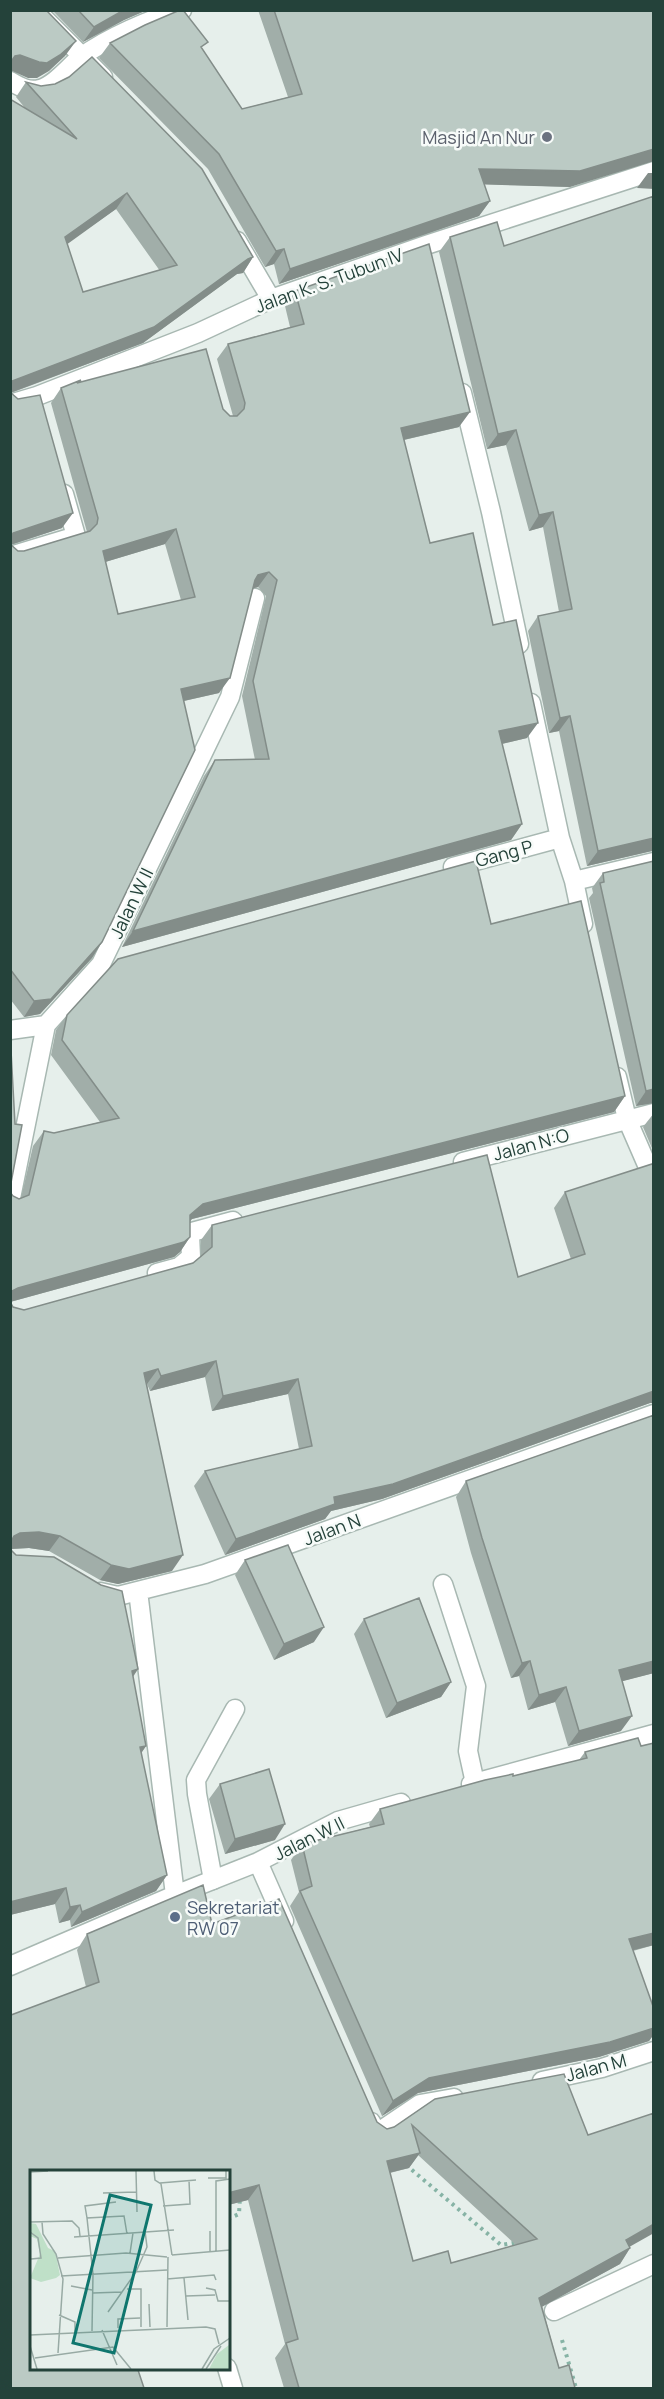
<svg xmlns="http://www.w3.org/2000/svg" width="664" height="2399" viewBox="0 0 664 2399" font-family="Manrope,sans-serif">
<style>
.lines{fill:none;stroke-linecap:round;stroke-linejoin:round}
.service-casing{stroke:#a8b8b2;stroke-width:21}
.minor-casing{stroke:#a8b8b2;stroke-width:21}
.path{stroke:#86b3a5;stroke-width:4;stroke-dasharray:3 4.5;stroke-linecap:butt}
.service{stroke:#fff;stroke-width:18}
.minor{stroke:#fff;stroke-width:18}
.wall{fill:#a1aea9;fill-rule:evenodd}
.shaded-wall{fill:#838d89}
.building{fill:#bbcac4;stroke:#838d89;stroke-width:1.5;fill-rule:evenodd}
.worship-dot{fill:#6b7280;stroke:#f7fbf9;stroke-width:2}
.service-dot{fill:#5c6f8a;stroke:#f7fbf9;stroke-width:2}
.labels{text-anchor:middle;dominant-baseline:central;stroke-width:5;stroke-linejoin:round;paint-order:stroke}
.worship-label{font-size:18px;fill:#5b616d;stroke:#f7fbf9;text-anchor:end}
.street-label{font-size:18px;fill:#24423a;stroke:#f7fbf9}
.service-label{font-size:18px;fill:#4e5e75;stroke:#f7fbf9;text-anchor:start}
.inset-road{fill:none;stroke:#98aaa4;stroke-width:1.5}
.view{fill:#0f766e;fill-opacity:0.15;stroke:#0f766e;stroke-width:3}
.inset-edge{fill:none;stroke:#24423a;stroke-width:3}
</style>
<rect width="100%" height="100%" fill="#e6efeb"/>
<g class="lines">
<defs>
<path id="service" d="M 443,1584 L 476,1686 L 468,1751 L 475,1783
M 213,1880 L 197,1794 L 196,1780 L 235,1709"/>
<path id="minor" d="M 36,10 L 103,77
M 10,81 C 20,87 29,92 40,89 C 56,84 68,67 81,57 C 107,38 150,19 182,10
M 237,241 L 271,299
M 462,393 L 491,512 L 519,644
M 10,404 L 37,396 L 198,333 L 271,299 L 426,245 L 654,171
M 10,556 L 76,536 L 64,494
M 531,703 L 560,838 L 574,881 L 583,924
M 453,867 L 560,838
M 574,881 L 654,862
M 10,1030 L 46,1025
M 617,1077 L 627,1119 L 654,1181
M 463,1162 L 654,1113
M 10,1203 L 46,1025 L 101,964 L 230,697 L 255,598
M 157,1273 L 179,1267 L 191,1257 L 190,1235 L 192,1232 L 233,1221
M 138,1591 L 175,1895
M 100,1592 L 118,1596 L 205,1574 L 654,1414
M 471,1784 L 654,1734
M 258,1862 L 284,1921
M 10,1966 L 175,1895 L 258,1862 L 338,1821 L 401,1803
M 542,2081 L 602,2068 L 654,2051
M 371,2122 L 377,2133 L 420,2104 L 454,2098
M 554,2311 L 654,2264
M 227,2368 L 233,2388"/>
</defs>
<use href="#service" class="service-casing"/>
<use href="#minor" class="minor-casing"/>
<path class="path" d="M 406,2165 L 501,2245 L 519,2242
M 228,2219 L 239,2214 L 240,2197
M 562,2340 L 576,2388"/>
<use href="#service" class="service"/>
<use href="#minor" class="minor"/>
</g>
<path class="wall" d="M 52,10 L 147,10 L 124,20 L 83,42 Z
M 258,10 L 654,10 L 570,187 L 484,184 L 490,201 L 479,216 L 279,284 L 274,264 L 265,267 L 208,169 L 99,58 L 110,43 L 203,50 L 242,109 L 288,97 Z
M 26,82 L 253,257 L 243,273 L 237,274 L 143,343 L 11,393 L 62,528 L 11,545 L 18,551 L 24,551 L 87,532 L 51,403 L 61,388 L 79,382 L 223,409 L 230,416 L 233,416 L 217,359 L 228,344 L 290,327 L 285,306 L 295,291 L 459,427 L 404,440 L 430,543 L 493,625 L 527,738 L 502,744 L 522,824 L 511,840 L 122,947 L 204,776 L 215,760 L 255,760 L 242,696 L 266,596 L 258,587 L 253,589 L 219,693 L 184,701 L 102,942 L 92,958 L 40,1014 L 24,1017 L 10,999 L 10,99 L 25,108 L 16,97 ZM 116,209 L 160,271 L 83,292 L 67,243 ZM 165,544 L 181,600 L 118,614 L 105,562 Z
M 450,237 L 504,246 L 652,851 L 587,866 L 559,731 L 549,733 L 528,631 L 538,616 L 559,612 L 543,527 L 529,531 L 506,445 L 487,449 L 439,252 Z
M 654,861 L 654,1103 L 636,1106 L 589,898 L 593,893 L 592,888 L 603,873 Z
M 491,924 L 625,1096 L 614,1112 L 192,1219 L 190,1221 L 190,1237 L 180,1252 L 174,1257 L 10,1302 L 13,1196 L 19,1199 L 21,1198 L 33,1146 L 44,1131 L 54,1133 L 100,1122 L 51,1055 L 56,1030 L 67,1015 Z
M 654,1113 L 654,1153 L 643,1127 Z
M 565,1192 L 650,1403 L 382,1499 L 331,1511 L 325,1519 L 225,1555 L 194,1486 L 205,1471 L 299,1449 L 288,1394 L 212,1411 L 205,1377 L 150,1391 L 147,1384 L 172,1571 L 118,1584 L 100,1580 L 49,1551 L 29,1548 L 11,1549 L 12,1551 L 138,1669 L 133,1677 L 146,1746 L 141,1753 L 167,1875 L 156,1891 L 71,1927 L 70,1920 L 59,1923 L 55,1904 L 10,1915 L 10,1302 L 13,1307 L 24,1310 L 193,1263 L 201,1256 L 201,1240 L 212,1225 L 518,1277 L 571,1259 L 554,1208 Z
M 654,1415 L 654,1673 L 622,1681 L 621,1731 L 568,1746 L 555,1702 L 528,1710 L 519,1676 L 511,1678 L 471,1553 L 456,1497 L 466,1481 Z
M 245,1560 L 314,1642 L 274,1660 L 235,1575 Z
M 364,1619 L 451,1682 L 441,1697 L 386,1718 L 354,1634 Z
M 654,1743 L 654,1945 L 633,1951 L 654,2009 L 654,2034 L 649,2041 L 599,2057 L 418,2093 L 382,2116 L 290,1906 L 299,1892 L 291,1860 L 302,1844 L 370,1827 L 369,1824 L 380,1809 L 579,1760 L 585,1752 L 641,1746 Z
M 220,1784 L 275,1840 L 225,1854 L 209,1799 Z
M 212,1924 L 377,2122 L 387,2129 L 394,2127 L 435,2099 L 630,2247 L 630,2248 L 620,2264 L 542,2306 L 559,2368 L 575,2388 L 284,2388 L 275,2358 L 285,2344 L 248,2200 L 228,2205 L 228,2171 L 32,2171 L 11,2015 L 86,1987 L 77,1950 L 87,1934 ZM 418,2155 L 516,2245 L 451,2263 L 413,2261 L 390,2173 L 409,2168 Z"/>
<path class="shaded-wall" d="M 124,10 L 147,10 L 124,20 L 83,42 L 94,27 Z
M 76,41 L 65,56 L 49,71 L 37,78 L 28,78 L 10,70 L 10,62 L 15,56 Z
M 654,149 L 654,161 L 570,187 L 469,184 L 479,169 Z
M 648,173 L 654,173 L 654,189 L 637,188 Z
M 127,193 L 116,209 L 55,253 L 65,237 Z
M 490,201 L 479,216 L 279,284 L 290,269 Z
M 284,249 L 274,264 L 265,267 L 276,251 Z
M 253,257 L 243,273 L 237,274 L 143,343 L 10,393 L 10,384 L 12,381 L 248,259 Z
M 470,412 L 459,427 L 390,443 L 401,428 Z
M 516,430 L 506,445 L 487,449 L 498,434 Z
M 553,512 L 543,527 L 529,531 L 539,515 Z
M 73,513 L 62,528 L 10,545 L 10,536 L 13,533 Z
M 176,529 L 165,544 L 92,566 L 103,551 Z
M 269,572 L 258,587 L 247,590 L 258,575 Z
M 230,678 L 219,693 L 170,704 L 181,689 Z
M 570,716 L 559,731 L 549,733 L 560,718 Z
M 538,723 L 527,738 L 488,747 L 499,731 Z
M 522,824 L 511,840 L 122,947 L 133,931 Z
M 654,838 L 654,851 L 652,851 L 587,866 L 598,851 Z
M 102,942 L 92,958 L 40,1014 L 24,1017 L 34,1001 Z
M 654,1089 L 654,1103 L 636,1106 L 646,1091 Z
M 625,1096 L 614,1112 L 192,1219 L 180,1231 L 190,1215 L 203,1204 Z
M 190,1237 L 180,1252 L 174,1257 L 10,1302 L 10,1294 L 12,1291 L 18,1288 Z
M 216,1361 L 205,1377 L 150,1391 L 161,1376 Z
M 158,1369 L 147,1384 L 144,1373 Z
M 298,1379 L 288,1394 L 212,1411 L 223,1396 Z
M 654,1391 L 654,1403 L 650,1403 L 382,1499 L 331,1511 L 325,1519 L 225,1555 L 236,1539 L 334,1497 Z
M 39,1532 L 60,1536 L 49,1551 L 29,1548 L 10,1549 L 10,1541 L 14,1536 L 20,1533 Z
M 183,1555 L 172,1571 L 118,1584 L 100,1580 L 111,1565 Z
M 324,1627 L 314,1642 L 274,1660 L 284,1644 Z
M 530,1661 L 519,1676 L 511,1678 L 522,1663 Z
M 654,1661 L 654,1673 L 608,1685 L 619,1670 Z
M 138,1669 L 127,1685 L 132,1671 Z
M 451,1682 L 441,1697 L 386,1718 L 397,1703 Z
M 566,1687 L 555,1702 L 528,1710 L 539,1695 Z
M 632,1716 L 621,1731 L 568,1746 L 579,1731 Z
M 146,1746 L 136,1761 L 140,1747 Z
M 285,1824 L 275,1840 L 225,1854 L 235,1839 Z
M 167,1875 L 156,1891 L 71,1927 L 82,1912 Z
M 66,1888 L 55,1904 L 10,1915 L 10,1902 Z
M 80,1905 L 70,1920 L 59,1923 L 70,1907 Z
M 654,1933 L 654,1945 L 618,1954 L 629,1939 Z
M 654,2028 L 654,2034 L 649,2041 L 599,2057 L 418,2093 L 382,2116 L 393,2101 L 429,2078 Z
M 420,2153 L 409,2168 L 376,2176 L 387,2161 Z
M 259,2185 L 248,2200 L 228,2205 L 228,2193 Z
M 654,2224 L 654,2233 L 615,2255 L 626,2240 Z
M 630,2248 L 620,2264 L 529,2314 L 539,2298 Z"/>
<path class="building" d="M 10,10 L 46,10 L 76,41 L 60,55 L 47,63 L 39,62 L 20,55 L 15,56 L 10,63 Z
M 78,10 L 124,10 L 94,27 Z
M 180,10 L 183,10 L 208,42 L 201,47 L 242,109 L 302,94 L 274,10 L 654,10 L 654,149 L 580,171 L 479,169 L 490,201 L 290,269 L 284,249 L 276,251 L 219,154 L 110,43 L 145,25 Z
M 92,57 L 202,169 L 253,257 L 248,259 L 154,327 L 12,381 L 10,388 L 10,99 L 77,139 L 26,82 L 41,86 L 55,84 L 69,77 ZM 127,193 L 177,265 L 83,292 L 65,237 Z
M 654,196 L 654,838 L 598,851 L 570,716 L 560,718 L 538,616 L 572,609 L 553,512 L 539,515 L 516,430 L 498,434 L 450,237 L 497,222 L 504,246 Z
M 429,244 L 470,412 L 401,428 L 430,543 L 473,533 L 493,625 L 516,620 L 538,723 L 499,731 L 522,824 L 133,931 L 215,760 L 269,759 L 253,681 L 277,580 L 269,572 L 258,575 L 255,580 L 230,678 L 181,689 L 195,750 L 102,942 L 51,999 L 34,1001 L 10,969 L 10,544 L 18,551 L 24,551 L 90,531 L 97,524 L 98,518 L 61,388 L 81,380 L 77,383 L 206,349 L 223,409 L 230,416 L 237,416 L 244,409 L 245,403 L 228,344 L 304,324 L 295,291 ZM 176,529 L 195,597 L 118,614 L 103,551 Z
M 10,392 L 18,399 L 40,395 L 73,513 L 13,533 L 10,541 Z
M 476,861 L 491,924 L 581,901 L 625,1096 L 203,1204 L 190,1215 L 190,1237 L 184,1242 L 18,1288 L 12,1291 L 10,1298 L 10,1192 L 13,1196 L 19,1199 L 29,1195 L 44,1131 L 54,1133 L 119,1118 L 62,1040 L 67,1015 L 118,959 Z
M 654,861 L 654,1089 L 646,1091 L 600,883 L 604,882 L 603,873 Z
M 10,1032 L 15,1124 L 22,1125 L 10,1188 Z
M 487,1155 L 518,1277 L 585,1254 L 565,1192 L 652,1164 L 654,1167 L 654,1391 L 393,1484 L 334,1497 L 335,1504 L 236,1539 L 205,1471 L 312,1446 L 298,1379 L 223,1396 L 216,1361 L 161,1376 L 158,1369 L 144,1373 L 183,1555 L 129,1569 L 111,1565 L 60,1536 L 39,1532 L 20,1533 L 14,1536 L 10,1543 L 10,1302 L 13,1307 L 24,1310 L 193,1263 L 212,1247 L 212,1225 Z
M 654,1415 L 654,1661 L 619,1670 L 632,1716 L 579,1731 L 566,1687 L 539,1695 L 530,1661 L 522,1663 L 482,1538 L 466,1481 Z
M 288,1545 L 324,1627 L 284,1644 L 245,1560 Z
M 10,1548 L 12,1551 L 16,1555 L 54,1557 L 101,1585 L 122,1591 L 138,1669 L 132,1671 L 146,1746 L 140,1747 L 167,1875 L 82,1912 L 80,1905 L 70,1907 L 66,1888 L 10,1902 Z
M 419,1598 L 451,1682 L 397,1703 L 364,1619 Z
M 638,1738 L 641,1746 L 654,1743 L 654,1933 L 629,1939 L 654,2009 L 654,2028 L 610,2042 L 429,2078 L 393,2101 L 300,1891 L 312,1886 L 302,1844 L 384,1824 L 380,1809 L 485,1780 L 513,1774 L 513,1776 L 587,1758 L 585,1752 Z
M 269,1769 L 285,1824 L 235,1839 L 220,1784 Z
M 203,1885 L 212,1924 L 279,1899 L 377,2122 L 387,2129 L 394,2127 L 435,2099 L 564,2074 L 588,2135 L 654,2113 L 654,2224 L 626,2240 L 630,2248 L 539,2298 L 559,2368 L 569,2365 L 575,2388 L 299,2388 L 286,2343 L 298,2339 L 259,2185 L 228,2193 L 228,2171 L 32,2171 L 32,2367 L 137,2367 L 144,2388 L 10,2388 L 10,2013 L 11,2015 L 99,1982 L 87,1934 ZM 412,2125 L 537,2239 L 451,2263 L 448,2251 L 413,2261 L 387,2161 L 420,2153 Z"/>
<circle class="worship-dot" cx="547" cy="137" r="6"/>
<circle class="service-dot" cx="175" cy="1917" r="6"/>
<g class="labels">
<g class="worship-label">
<text x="535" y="137">Masjid An Nur</text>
</g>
<g class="street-label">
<text transform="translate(329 280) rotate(-20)">Jalan K. S. Tubun IV</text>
<text transform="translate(504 853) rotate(-15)">Gang P</text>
<text transform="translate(131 903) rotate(-64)">Jalan W II</text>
<text transform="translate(531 1144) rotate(-15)">Jalan N:O</text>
<text transform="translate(332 1529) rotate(-20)">Jalan N</text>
<text transform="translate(309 1838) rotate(-26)">Jalan W II</text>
<text transform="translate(596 2067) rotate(-15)">Jalan M</text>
</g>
<g class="service-label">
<text x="187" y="1907">Sekretariat<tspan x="187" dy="21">RW 07</tspan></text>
</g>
</g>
<g transform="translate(30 2170)">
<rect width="200" height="200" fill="#e6efeb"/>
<path d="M 0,53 L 6,54 L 18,78 L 25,81 L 30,105 L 26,108 L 11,112 L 0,108 L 10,84 L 7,69 L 0,66 Z" fill="#bfe0c8"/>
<path d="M 199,175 L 199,199 L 179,199 L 187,184 Z" fill="#bfe0c8"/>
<path class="inset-road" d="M 106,1 L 107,42M 124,1 L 125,10 L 131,14 L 142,85M 0,2 L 18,1M 178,8 L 196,8 L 196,1M 130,13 L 166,10M 73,23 L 106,22M 133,36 L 160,34 L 159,10M 57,48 L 55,36 L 86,32M 0,52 L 42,51 L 49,58 L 50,66M 12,52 L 13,64 L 26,84 L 33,109 L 28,183M 180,61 L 180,81M 0,62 L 8,68 L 11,88 L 1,89M 44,67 L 144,60M 186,81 L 186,11 L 200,9M 100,83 L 103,63M 142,85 L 200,80M 28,88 L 96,83 L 137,87M 31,106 L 137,100M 154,108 L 158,150M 137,109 L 184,105 L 186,110M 41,116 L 62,120M 176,118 L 185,120 L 188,131 L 200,131M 97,119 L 111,119 L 111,157M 63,123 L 92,122M 156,126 L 185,125M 119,134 L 120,157M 78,142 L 106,102 L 117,77 L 115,61M 29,145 L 45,152 L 45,162M 137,157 L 138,87M 88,158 L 88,149 L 110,148M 72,160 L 87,195M 62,161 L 63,104 L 57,48 L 94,46 L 97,64M 0,165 L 176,157 L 185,159 L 189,174M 0,176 L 7,199M 5,188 L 83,177 L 101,199M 172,199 L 184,179 L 200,168M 176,199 L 191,176"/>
<path class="view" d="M 80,25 L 121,35 L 84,183 L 43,173 Z"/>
<rect width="200" height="200" class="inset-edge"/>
</g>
<rect width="664" height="2399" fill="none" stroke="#24423a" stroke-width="24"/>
</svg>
